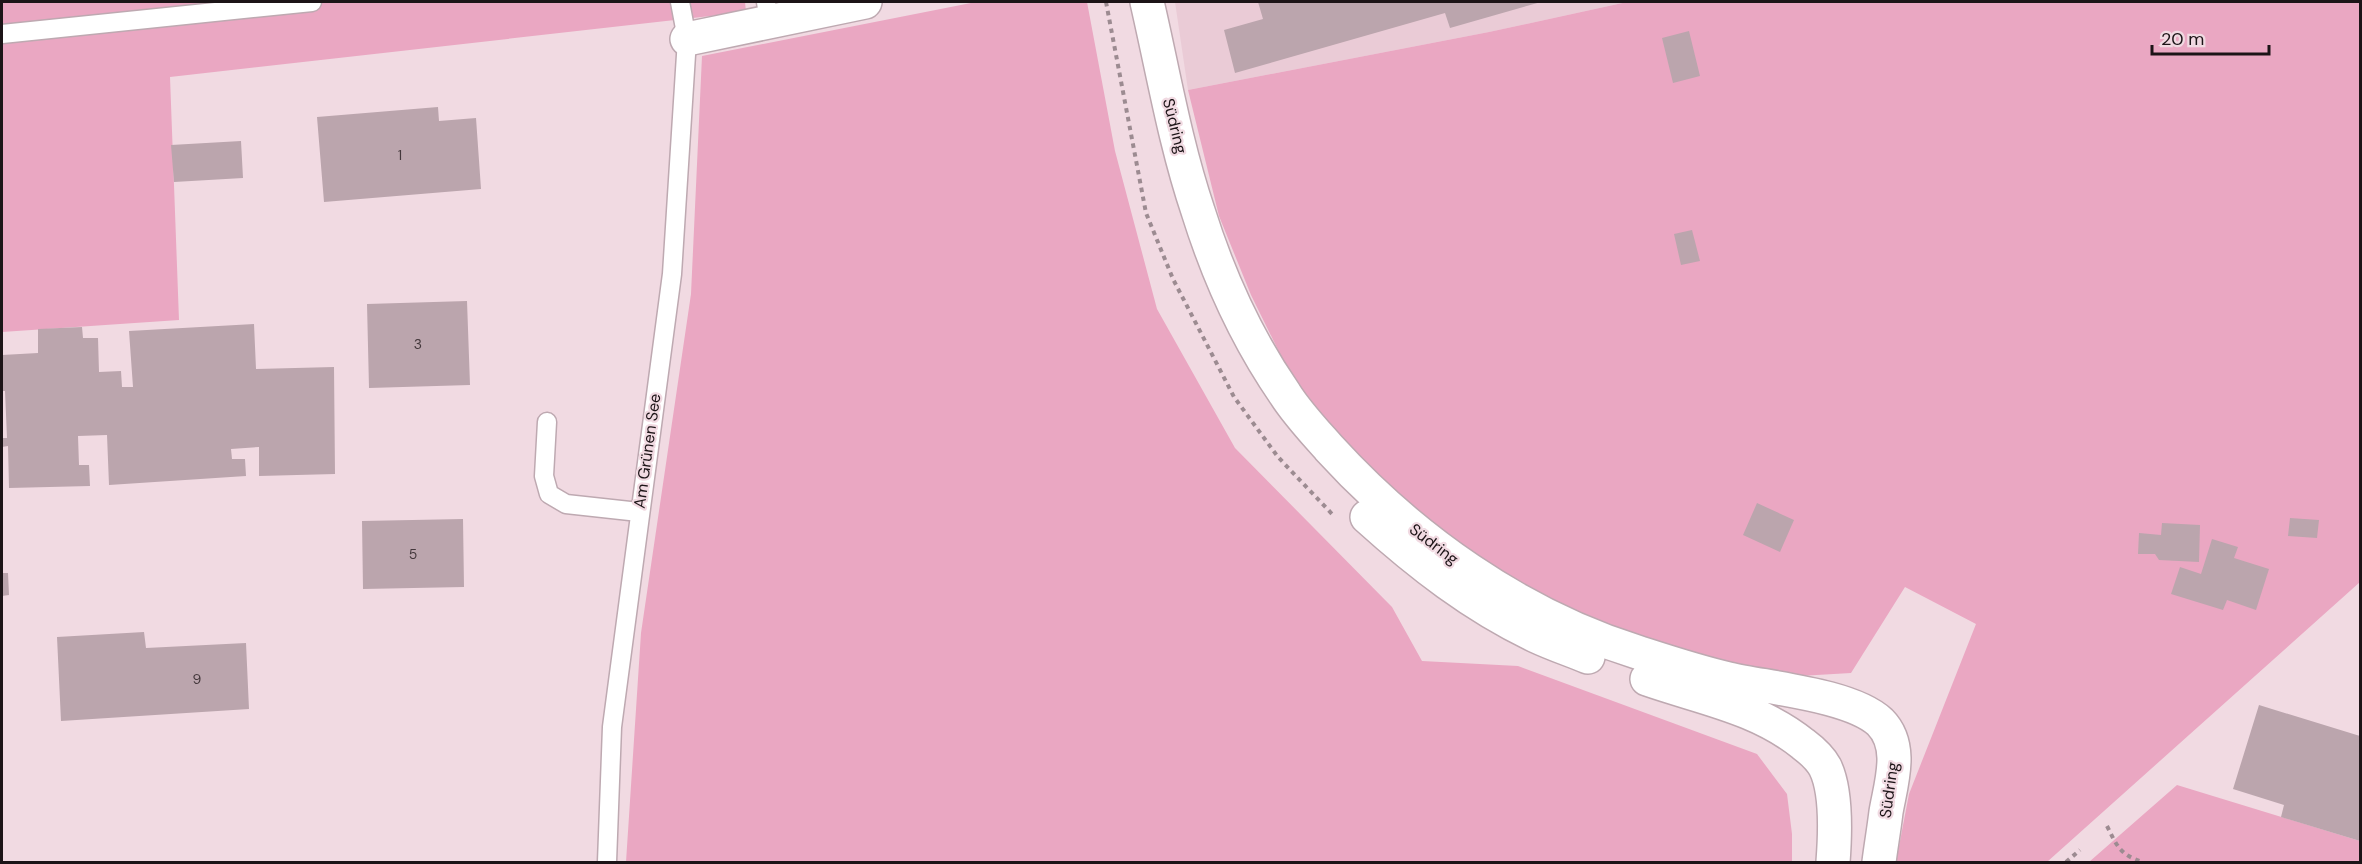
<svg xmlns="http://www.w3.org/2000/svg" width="2362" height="864" viewBox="0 0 2362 864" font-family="'DM Sans',sans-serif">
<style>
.built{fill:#eacbd6}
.green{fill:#eaa7c2}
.building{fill:#bba5ad}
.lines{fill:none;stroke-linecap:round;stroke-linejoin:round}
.service-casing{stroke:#bea9b1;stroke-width:21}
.minor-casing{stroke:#bea9b1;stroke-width:36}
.tertiary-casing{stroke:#bea9b1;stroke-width:36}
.path{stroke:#9c8b91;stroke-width:4;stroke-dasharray:4.5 4.5;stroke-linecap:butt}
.service{stroke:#fff;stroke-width:18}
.minor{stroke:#fff;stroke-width:33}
.tertiary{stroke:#fff;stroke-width:33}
.labels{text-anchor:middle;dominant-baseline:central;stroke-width:4.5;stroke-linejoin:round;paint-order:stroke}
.number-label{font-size:14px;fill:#44383c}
.street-label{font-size:16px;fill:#1c1417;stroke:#f1dae2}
</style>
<rect width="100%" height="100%" fill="#f1dae2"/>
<path class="built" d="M 1175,2 L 1627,2 L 1489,32 L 1188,90 Z"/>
<path class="green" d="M 2,2 L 745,2 L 746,12 L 170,77 L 179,320 L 2,332 Z
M 976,2 L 1087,2 L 1115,151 L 1157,309 L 1235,448 L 1392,607 L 1422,661 L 1518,666 L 1757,754 L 1787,794 L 1792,834 L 1792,862 L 626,862 L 641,633 L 691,294 L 702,56 Z
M 1627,2 L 2360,2 L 2360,582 L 2047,862 L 1896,862 L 1909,794 L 1976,624 L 1905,587 L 1851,673 L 1766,678 L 1637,640 L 1508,579 L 1413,510 L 1333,429 L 1304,395 L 1282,358 L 1251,295 L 1219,216 L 1188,90 L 1489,32 Z
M 2177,785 L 2360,841 L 2360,862 L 2089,862 Z"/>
<path class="building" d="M 1258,2 L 1541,2 L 1450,28 L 1445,13 L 1235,73 L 1224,30 L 1263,19 Z
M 1689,31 L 1700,76 L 1673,83 L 1662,38 Z
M 438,107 L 439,121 L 476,118 L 481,189 L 324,202 L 317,117 Z
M 241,141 L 243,178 L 174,182 L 171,145 Z
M 1692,230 L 1700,261 L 1681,265 L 1674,234 Z
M 467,301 L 470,385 L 369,388 L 367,304 Z
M 254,324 L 256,369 L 334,367 L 335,474 L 259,476 L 259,447 L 231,449 L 232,459 L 245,459 L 246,476 L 109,485 L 107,435 L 78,436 L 79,465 L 89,465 L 90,486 L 9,488 L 8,446 L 2,447 L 2,438 L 7,438 L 5,391 L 2,391 L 2,355 L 38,353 L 38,329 L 82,327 L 83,338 L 98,338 L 99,372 L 121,371 L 122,387 L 133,387 L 129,331 Z
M 1757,503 L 1794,520 L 1780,552 L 1743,535 Z
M 2290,518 L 2319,520 L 2317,538 L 2288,536 Z
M 463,519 L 464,587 L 363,589 L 362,521 Z
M 2162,523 L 2200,525 L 2199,562 L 2159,560 L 2155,554 L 2138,554 L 2139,533 L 2161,535 Z
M 2212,539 L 2238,547 L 2234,558 L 2269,569 L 2256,610 L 2227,600 L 2223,610 L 2171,594 L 2180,567 L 2201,574 Z
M 2,573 L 8,573 L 9,595 L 2,596 Z
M 144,632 L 146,648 L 246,643 L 249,709 L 61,721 L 57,637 Z
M 2259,705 L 2360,736 L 2360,841 L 2281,817 L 2284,805 L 2233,789 Z"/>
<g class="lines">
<defs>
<path id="service" d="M 766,2 L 769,22
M 2,34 L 312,2
M 547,422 L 544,476 L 549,494 L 566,504 L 639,512
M 607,862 L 612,727 L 672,274 L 687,39 L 680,2"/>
<path id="minor" d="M 687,39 L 865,2"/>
<path id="tertiary" d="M 1147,2 C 1163,71 1175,143 1198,211 C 1218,275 1247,339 1285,394 C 1297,413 1314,431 1329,448 C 1412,539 1519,615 1637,652 C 1668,662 1698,672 1729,679 C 1768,688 1851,695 1880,722 C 1904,746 1891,783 1886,812 C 1884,829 1881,846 1879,862
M 1367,517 C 1419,564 1473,606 1536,636 C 1553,644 1571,650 1588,657
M 1647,679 C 1701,698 1757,707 1803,744 C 1811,750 1820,758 1825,767 C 1837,791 1835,836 1833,862"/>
</defs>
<use href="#service" class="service-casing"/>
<use href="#minor" class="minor-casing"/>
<use href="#tertiary" class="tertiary-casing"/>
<path class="path" d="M 1106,2 L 1146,213 L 1173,279 L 1234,397 L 1278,457 L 1332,514
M 2107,826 C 2117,846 2120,855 2143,862
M 2066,862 L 2080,850"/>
<use href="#service" class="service"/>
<use href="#minor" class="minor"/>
<use href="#tertiary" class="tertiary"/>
</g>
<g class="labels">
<g class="number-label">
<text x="400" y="155">1</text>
<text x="418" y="344">3</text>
<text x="413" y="554">5</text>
<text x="197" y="679">9</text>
</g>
<g class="street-label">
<text transform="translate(1175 126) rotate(76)">Südring</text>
<text transform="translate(647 451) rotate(-82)">Am Grünen See</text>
<text transform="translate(1434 544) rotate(37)">Südring</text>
<text transform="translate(1889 790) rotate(-82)">Südring</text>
</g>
</g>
<rect width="2362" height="864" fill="none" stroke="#1c1417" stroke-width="6"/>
<path d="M2152 45v9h117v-9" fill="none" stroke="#1c1417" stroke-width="3"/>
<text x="2161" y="45" font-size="18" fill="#1c1417" stroke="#f1dae2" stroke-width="4.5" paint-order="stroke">20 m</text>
</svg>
